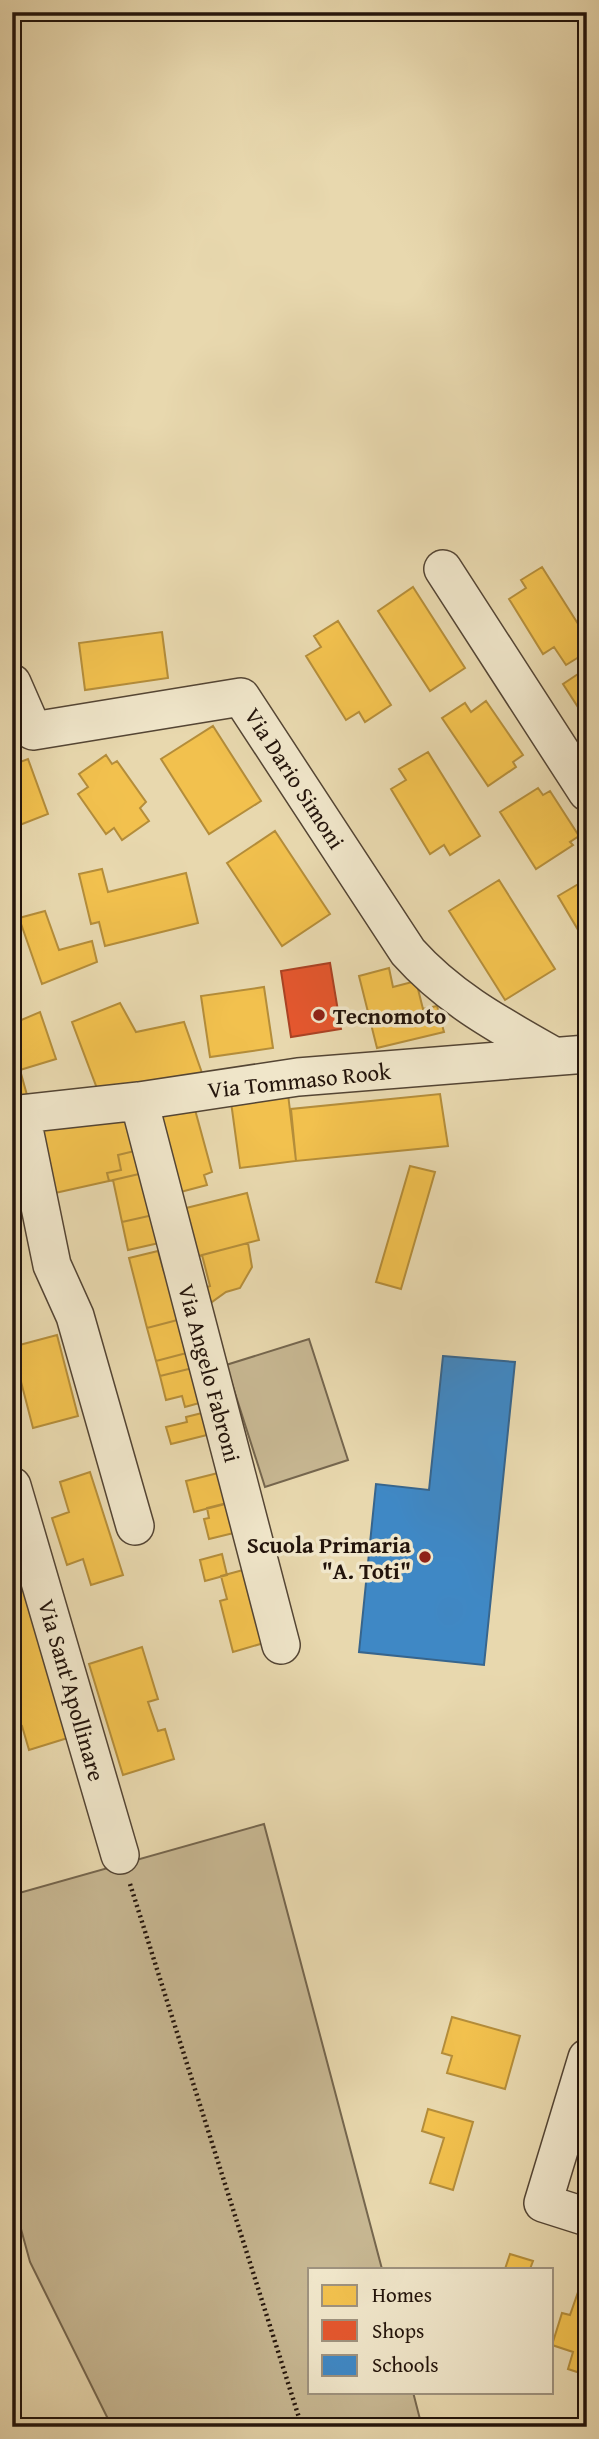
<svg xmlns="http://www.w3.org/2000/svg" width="599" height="2439" viewBox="0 0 599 2439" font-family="'Gentium Book Plus',serif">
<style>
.green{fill:#c7b792;stroke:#75664e;stroke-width:2}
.homes{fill:#f2c14e;stroke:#b48d3a;stroke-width:2}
.shops{fill:#e4572e;stroke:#aa4324;stroke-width:2}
.schools{fill:#3f88c5;stroke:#37658d;stroke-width:2}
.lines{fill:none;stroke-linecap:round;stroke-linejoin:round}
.minor-casing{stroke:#544534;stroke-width:40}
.path{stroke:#23140b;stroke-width:4.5;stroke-dasharray:2 3.5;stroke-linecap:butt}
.minor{stroke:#f0e6ca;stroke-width:37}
.poi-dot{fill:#8f2418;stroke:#f0e6ca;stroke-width:2.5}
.labels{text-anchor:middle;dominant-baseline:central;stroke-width:7;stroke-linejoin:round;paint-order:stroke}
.street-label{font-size:23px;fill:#23140b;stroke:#f0e6ca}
.poi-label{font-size:23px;font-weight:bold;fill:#23140b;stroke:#f0e6ca;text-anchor:start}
</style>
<rect width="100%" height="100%" fill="#e8d8ae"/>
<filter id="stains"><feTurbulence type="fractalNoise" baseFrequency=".00286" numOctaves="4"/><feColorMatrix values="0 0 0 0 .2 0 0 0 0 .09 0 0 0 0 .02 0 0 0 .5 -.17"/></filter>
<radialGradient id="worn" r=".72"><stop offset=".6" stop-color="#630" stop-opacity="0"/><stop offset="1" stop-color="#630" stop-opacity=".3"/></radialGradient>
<path class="green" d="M 309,1339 L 348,1460 L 265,1487 L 226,1365 Z
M 264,1824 L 382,2269 L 310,2269 L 310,2392 L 413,2392 L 422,2427 L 112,2427 L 30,2262 L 12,2196 L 12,1895 Z"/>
<path class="homes" d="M 542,567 L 580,627 L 584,625 L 587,629 L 587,652 L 566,665 L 554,647 L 543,654 L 509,599 L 526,588 L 521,580 Z
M 413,587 L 465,668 L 430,691 L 378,611 Z
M 338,621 L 391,705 L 365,722 L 359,712 L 346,720 L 306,656 L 321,647 L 314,636 Z
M 162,632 L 168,678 L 85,690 L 79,643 Z
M 587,668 L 587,721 L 563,684 Z
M 486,701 L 523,755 L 513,762 L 516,767 L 488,786 L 442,718 L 465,703 L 471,712 Z
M 213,726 L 261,801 L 209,834 L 161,759 Z
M 428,752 L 480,836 L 450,855 L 444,845 L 430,854 L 391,789 L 406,780 L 399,769 Z
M 106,755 L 112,764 L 117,761 L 146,802 L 140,808 L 149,821 L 122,840 L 114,828 L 106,834 L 78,794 L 88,787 L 79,774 Z
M 28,759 L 48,814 L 12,828 L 12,765 Z
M 538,788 L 543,795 L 550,791 L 579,836 L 570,842 L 573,845 L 536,869 L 500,812 Z
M 275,831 L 330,914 L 282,946 L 227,863 Z
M 102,869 L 108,892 L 186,873 L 198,923 L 105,946 L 99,922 L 91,924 L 79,874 Z
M 587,879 L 587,945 L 558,896 Z
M 499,880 L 555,969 L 505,1000 L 449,911 Z
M 45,911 L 59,950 L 92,941 L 97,962 L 42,984 L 19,918 Z
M 389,968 L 393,987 L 416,981 L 423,1009 L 437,1006 L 444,1032 L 377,1048 L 359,976 Z
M 264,987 L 273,1048 L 210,1057 L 201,996 Z
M 120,1003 L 136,1032 L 184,1022 L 202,1073 L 98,1091 L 72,1022 Z
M 40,1012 L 56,1059 L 20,1070 L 12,1048 L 12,1024 Z
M 20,1070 L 27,1095 L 12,1097 L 12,1071 Z
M 288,1094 L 296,1161 L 240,1168 L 231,1102 Z
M 440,1094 L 448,1146 L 296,1161 L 291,1109 Z
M 194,1106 L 212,1172 L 204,1175 L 207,1185 L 173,1194 L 153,1118 Z
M 137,1113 L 147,1148 L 118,1155 L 121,1170 L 107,1173 L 109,1181 L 55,1193 L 42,1127 Z
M 147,1148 L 152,1171 L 109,1181 L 107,1173 L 121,1170 L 118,1155 Z
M 410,1166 L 435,1172 L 401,1289 L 376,1282 Z
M 152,1171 L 162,1213 L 122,1222 L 113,1180 Z
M 247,1193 L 259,1240 L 195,1257 L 182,1209 Z
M 162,1213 L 168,1241 L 128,1250 L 122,1222 Z
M 248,1243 L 252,1267 L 240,1288 L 226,1292 L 198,1312 L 192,1292 L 210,1286 L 202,1255 Z
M 158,1251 L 164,1272 L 176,1268 L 189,1317 L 147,1328 L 129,1258 Z
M 189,1317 L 198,1350 L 156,1361 L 147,1328 Z
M 57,1335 L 78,1416 L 33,1428 L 12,1347 Z
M 198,1350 L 201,1366 L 160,1376 L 156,1361 Z
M 201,1366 L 210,1400 L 185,1407 L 182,1396 L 166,1400 L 160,1376 Z
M 210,1411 L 215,1433 L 171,1444 L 166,1427 L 187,1422 L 186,1417 Z
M 230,1470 L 237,1501 L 194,1512 L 186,1481 Z
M 90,1472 L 123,1575 L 91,1585 L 83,1559 L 67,1565 L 52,1518 L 69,1512 L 60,1482 Z
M 235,1501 L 242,1531 L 209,1539 L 204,1519 L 209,1518 L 207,1508 Z
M 222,1554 L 227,1575 L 205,1581 L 200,1560 Z
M 254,1567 L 274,1640 L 233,1652 L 220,1601 L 227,1599 L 221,1576 Z
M 25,1571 L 74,1736 L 29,1750 L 22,1726 L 12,1729 L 12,1575 Z
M 142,1647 L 158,1699 L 148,1702 L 158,1731 L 165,1729 L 174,1759 L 123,1775 L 89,1664 Z
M 452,2017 L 520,2036 L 505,2089 L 447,2073 L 452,2056 L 442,2053 Z
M 428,2109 L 473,2122 L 453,2190 L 430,2183 L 444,2138 L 422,2131 Z
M 510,2254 L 533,2261 L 530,2269 L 505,2269 Z
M 584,2275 L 587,2276 L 587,2362 L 583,2374 L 568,2369 L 573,2352 L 552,2345 L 562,2313 L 570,2315 Z"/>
<path class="shops" d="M 330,963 L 341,1029 L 291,1037 L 281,971 Z"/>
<path class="schools" d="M 443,1356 L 515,1362 L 484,1665 L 359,1652 L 376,1484 L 429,1490 Z"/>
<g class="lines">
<defs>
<path id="minor" d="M 443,569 L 587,792
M 12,683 L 33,731 L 241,697 L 408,952 C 449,998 499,1025 552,1055
M 139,1101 L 281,1645
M 21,1114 L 52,1265 L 75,1316 L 135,1526
M 12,1115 L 139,1101 L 298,1077 L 587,1054
M 12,1486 L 120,1855
M 587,2058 L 543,2203 L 587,2217"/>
</defs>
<use href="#minor" class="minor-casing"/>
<path class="path" d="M 130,1884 L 302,2427"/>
<use href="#minor" class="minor"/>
</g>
<g class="poi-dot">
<circle cx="319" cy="1015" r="7"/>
<circle cx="425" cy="1557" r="7"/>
</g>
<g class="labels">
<g class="street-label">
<text transform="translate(295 778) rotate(57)">Via Dario Simoni</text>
<text transform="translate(299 1080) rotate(-6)">Via Tommaso Rook</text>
<text transform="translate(210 1373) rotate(75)">Via Angelo Fabroni</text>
<text transform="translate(72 1690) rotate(74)">Via Sant'Apollinare</text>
</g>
<g class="poi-label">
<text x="333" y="1015">Tecnomoto</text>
<text x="411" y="1544" text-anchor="end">Scuola Primaria<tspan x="411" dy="26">"A. Toti"</tspan></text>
</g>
</g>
<rect width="599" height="2439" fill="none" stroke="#e8d8ae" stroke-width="42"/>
<rect x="14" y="14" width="571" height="2411" fill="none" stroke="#23140b" stroke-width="3.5"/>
<rect x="21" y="21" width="557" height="2397" fill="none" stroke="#23140b" stroke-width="2"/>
<rect x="308" y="2268" width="245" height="126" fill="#f0e6ca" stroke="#9e927e" stroke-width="2"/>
<rect x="322" y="2285" width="35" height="21" fill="#f2c14e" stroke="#9e927e" stroke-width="2"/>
<text x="372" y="2302" font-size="21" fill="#23140b">Homes</text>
<rect x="322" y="2320" width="35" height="21" fill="#e4572e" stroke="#9e927e" stroke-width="2"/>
<text x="372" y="2338" font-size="21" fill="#23140b">Shops</text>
<rect x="322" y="2355" width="35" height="21" fill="#3f88c5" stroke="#9e927e" stroke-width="2"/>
<text x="372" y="2372" font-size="21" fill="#23140b">Schools</text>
<rect width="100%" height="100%" filter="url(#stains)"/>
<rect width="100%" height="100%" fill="url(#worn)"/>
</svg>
